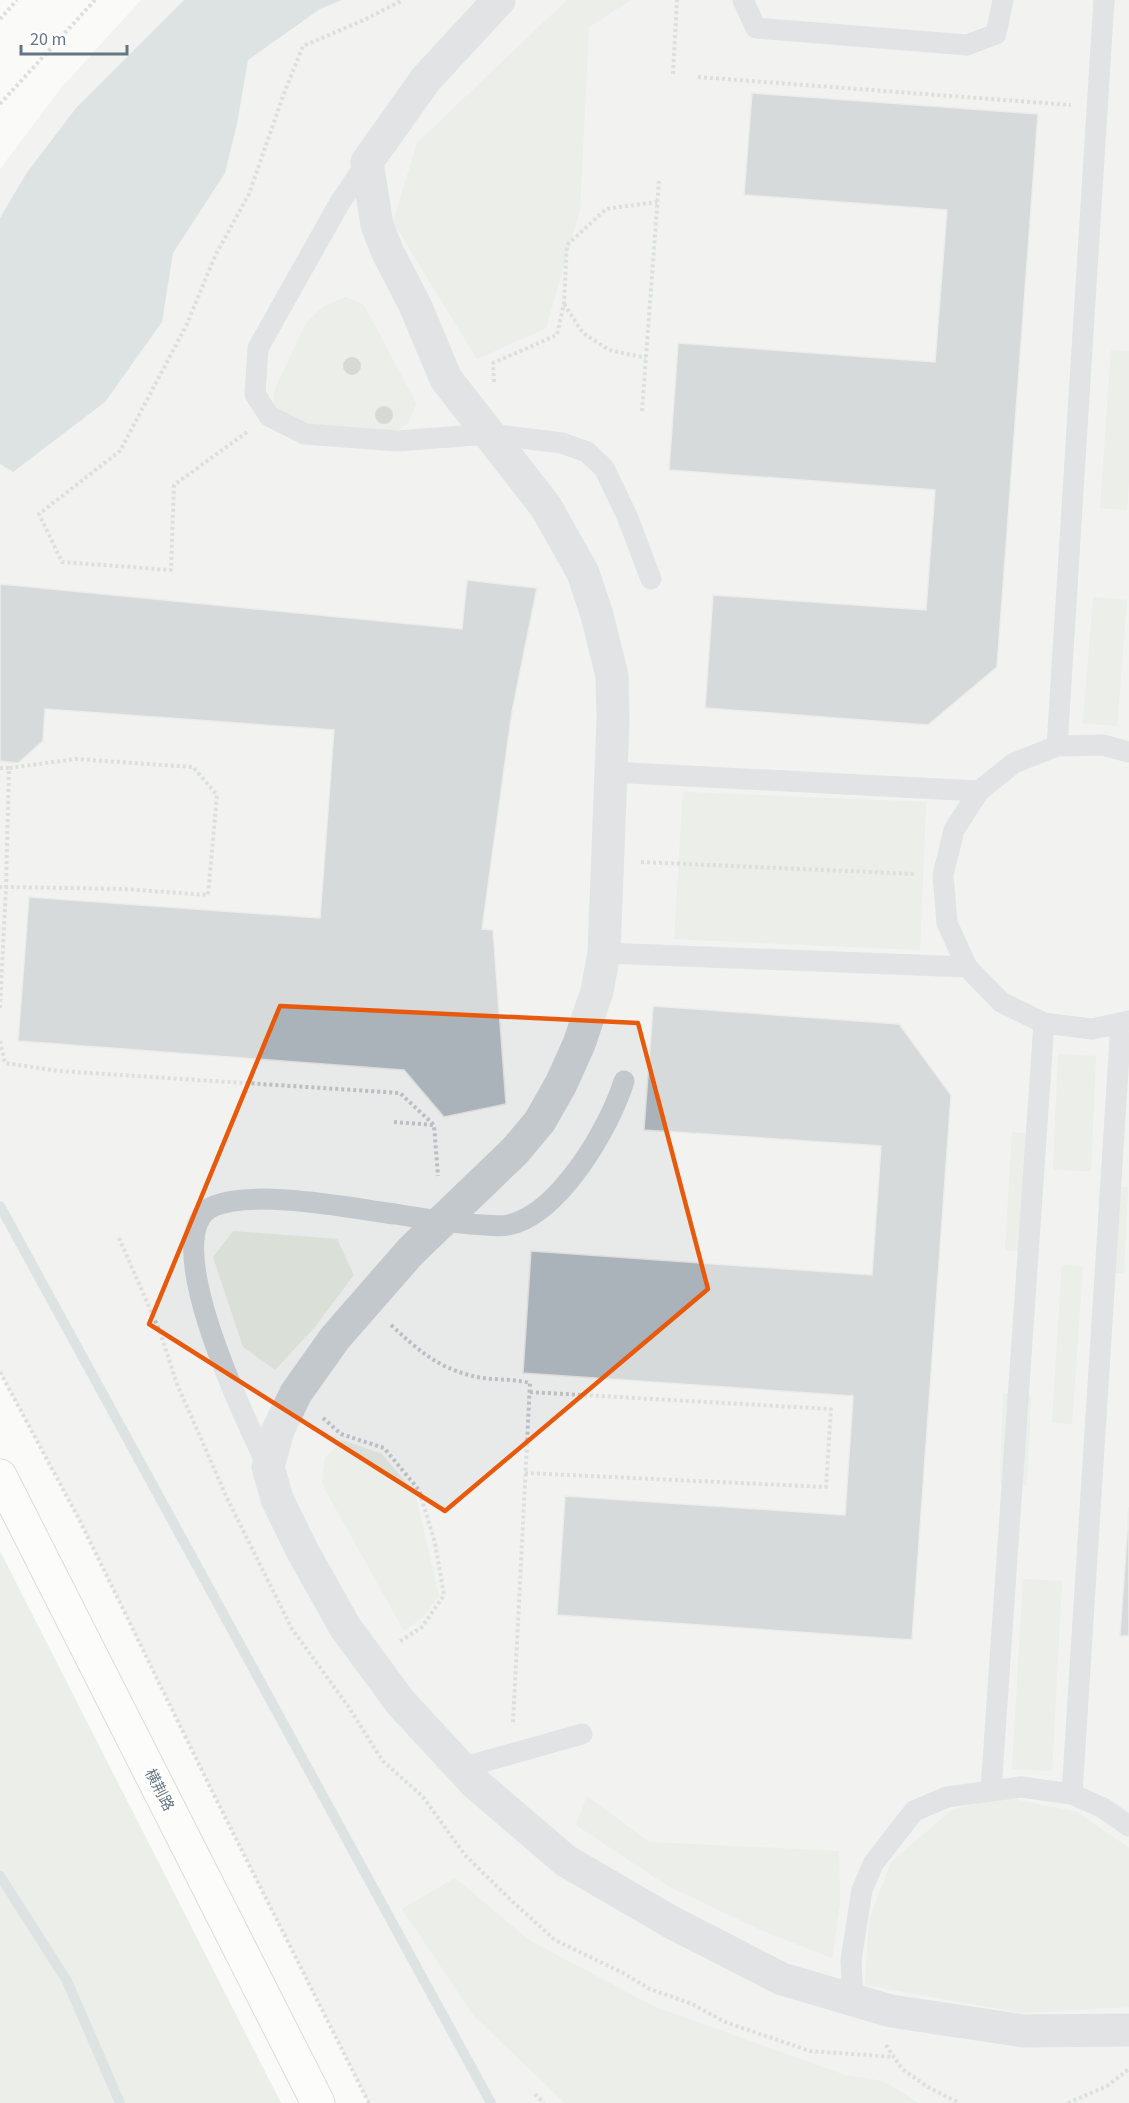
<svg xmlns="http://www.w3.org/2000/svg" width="1129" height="2103" viewBox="0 0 1129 2103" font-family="'Source Sans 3','Noto Sans SC',sans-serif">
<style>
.built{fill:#e8e9e9}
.green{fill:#dadfd7}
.water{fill:#bbc7cb}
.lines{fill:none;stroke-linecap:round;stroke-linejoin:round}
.stream{stroke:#bbc7cb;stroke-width:10}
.building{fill:#aab3b9;stroke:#dcdcda;stroke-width:1.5}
.secondary-casing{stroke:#b3babf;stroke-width:35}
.path{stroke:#bbbfc2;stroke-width:4;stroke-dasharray:3 3;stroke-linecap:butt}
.lane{stroke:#c3c8cc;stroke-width:21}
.street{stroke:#c3c8cc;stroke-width:33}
.secondary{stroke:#fff;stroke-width:33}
.tree{fill:#aab4a7}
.marked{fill:none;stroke:#e8590c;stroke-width:4.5;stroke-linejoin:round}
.labels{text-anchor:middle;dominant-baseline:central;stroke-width:6;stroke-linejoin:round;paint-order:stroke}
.street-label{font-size:15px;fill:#657683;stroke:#fff}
</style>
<rect width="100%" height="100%" fill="#fafaf8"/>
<path class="built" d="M 141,0 L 1129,0 L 1129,2103 L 369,2103 L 210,1787 L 79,1519 L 0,1372 L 0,169 L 61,88 Z"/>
<path class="green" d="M 567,0 L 631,0 L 589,27 L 580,210 L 546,328 L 477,359 L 393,222 L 417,143 Z
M 346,297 L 364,305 L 416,403 L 408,424 L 385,437 L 307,432 L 282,416 L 273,403 L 275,389 L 306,323 L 324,306 Z
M 1111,350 L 1129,351 L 1129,479 L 1127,510 L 1100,508 Z
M 1093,597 L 1127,600 L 1117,726 L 1083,723 Z
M 683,792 L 926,802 L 920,950 L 674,939 Z
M 1058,1054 L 1096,1056 L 1091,1171 L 1053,1170 Z
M 1012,1132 L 1041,1135 L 1034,1252 L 1005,1250 Z
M 1100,1186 L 1128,1187 L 1124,1273 L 1096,1272 Z
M 233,1231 L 337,1239 L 354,1275 L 314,1328 L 275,1370 L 243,1347 L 213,1257 Z
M 1062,1265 L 1083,1266 L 1072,1424 L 1052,1422 Z
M 1003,1393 L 1031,1395 L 1027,1485 L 1000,1483 Z
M 342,1440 L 382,1454 L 415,1493 L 439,1596 L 423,1617 L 404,1631 L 322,1484 L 325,1458 Z
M 0,1551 L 281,2103 L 0,2103 Z
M 1023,1579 L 1062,1581 L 1052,1771 L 1012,1769 Z
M 587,1796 L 649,1842 L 839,1851 L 840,1904 L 832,1958 L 761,1930 L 668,1886 L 576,1825 Z
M 1009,1798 L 1077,1812 L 1129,1848 L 1129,2007 L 1022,2013 L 865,1985 L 869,1920 L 891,1862 L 953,1809 Z
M 455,1878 L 529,1940 L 653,2006 L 845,2075 L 883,2081 L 919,2103 L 565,2103 L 474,2016 L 402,1909 Z"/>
<path class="water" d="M 184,0 L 342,0 L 320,9 L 248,60 L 237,124 L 225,173 L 173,253 L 162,322 L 105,402 L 13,472 L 0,464 L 0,218 L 26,174 L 76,108 Z"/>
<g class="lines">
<path class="stream" d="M 0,1206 L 491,2103
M 0,1876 L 67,1981 L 120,2103"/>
</g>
<path class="building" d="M 752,93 L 1038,114 L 997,667 L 928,725 L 705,708 L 713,595 L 926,610 L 935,490 L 669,470 L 678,343 L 935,362 L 947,210 L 744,195 Z
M 467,580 L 537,588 L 512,712 L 482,929 L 493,930 L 506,1104 L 444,1117 L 404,1070 L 18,1041 L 29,897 L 320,918 L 334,730 L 45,709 L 43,741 L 18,763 L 0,761 L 0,584 L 462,629 Z
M 653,1006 L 899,1024 L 951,1095 L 912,1640 L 557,1615 L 565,1496 L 845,1515 L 853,1396 L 523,1373 L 531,1251 L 872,1275 L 881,1146 L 644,1130 Z
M 1129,1507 L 1129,1636 L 1120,1636 Z"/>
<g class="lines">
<defs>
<path id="secondary" d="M 0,1476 L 318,2103"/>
</defs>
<use href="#secondary" class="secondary-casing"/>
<path class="path" d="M 0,19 L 17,0
M 673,74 L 677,0
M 698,77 L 1071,105
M 0,104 L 95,0
M 564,304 L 583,333 L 609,350 L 646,358
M 494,382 L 493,363 L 557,335 L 564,303 L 567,245 L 606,209 L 657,202
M 642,411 L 659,181
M 247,432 L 174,485 L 171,570 L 62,562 L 39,514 L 120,451 L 187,324 L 215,256 L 249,194 L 283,96 L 303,46 L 364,20 L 403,0
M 0,768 L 9,768 L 6,887 L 0,887
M 641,862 L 915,874
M 0,1008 L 6,887 L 124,889 L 208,895 L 217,795 L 193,767 L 75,759 L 9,768
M 0,1041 L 5,1063 L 59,1071 L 400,1093 L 434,1125 L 438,1176
M 394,1122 L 434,1125
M 119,1238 L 160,1332 L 177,1384 L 227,1498 L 292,1629 L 348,1706 L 382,1760 L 423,1797 L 465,1855 L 515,1904 L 555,1940 L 623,1973 L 650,1989 L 692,2004 L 725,2022 L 810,2051 L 894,2057
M 391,1325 C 416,1348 435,1366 469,1375 C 488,1381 510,1378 530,1383 L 513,1723
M 0,1372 L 79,1519 L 210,1787 L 369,2103
M 323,1418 L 341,1434 L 384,1448 L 419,1490 L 435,1543 L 444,1595 L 422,1627 L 399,1642
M 525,1473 L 826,1487 L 831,1409 L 529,1392
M 886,2045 L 902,2069 L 928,2087 L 959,2103
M 535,2094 L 544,2103
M 1068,2103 L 1107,2086 L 1129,2069"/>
<path class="lane" d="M 743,0 L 756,28 L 967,45 L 996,34 L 1003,0
M 367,162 L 339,204 L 258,348 L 255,394 L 269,416 L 305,434 L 397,441 L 488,434 L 562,443 L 587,452 L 604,468 L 627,516 L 651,579
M 1057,746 L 1104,0
M 1129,752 L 1103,745 L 1057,746 L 1014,763 L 979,791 L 954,830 L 943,875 L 947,923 L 967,967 L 1001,1002 L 1044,1023 L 1092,1029 L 1129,1021
M 611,772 L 979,791
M 604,953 L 967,967
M 268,1467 C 249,1427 152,1231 214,1206 C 255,1189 350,1208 395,1214 C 425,1219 455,1224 485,1225 C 492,1225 501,1227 508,1225 C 559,1215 610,1127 624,1081
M 461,1768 L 582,1734
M 991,1790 L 1044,1023
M 1072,1794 L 1121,1023
M 853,2000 L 851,1960 L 862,1890 L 873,1864 L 914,1811 L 947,1797 L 1021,1787 L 1072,1794 L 1103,1808 L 1129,1826"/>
<path class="street" d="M 499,0 L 426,79 L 367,162 L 377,225 L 388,253 L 415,305 L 446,379 L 546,507 L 583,573 L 597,615 L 612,676 L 613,720 L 604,953 L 597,991 L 579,1044 L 561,1084 L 540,1121 L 515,1151 L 411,1251 L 335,1338 L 296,1393 L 278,1430 L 268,1467 L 277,1499 L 303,1552 L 345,1627 L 401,1703 L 476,1784 L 566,1861 L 671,1922 L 782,1979 L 891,2011 L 1024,2031 L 1129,2030"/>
<use href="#secondary" class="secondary"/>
</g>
<g class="tree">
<circle cx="352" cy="366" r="9"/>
<circle cx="384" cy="415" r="9"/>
</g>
<path d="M0 0H1129V2103H0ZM 280,1006 L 638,1023 L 708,1289 L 445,1511 L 149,1324 Z" fill="#fafaf8" fill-opacity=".55" fill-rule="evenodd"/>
<path class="marked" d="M 280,1006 L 638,1023 L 708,1289 L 445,1511 L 149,1324 Z"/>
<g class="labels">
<g class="street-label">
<text transform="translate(159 1790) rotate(63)">横荆路</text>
</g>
</g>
<path d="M21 45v9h106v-9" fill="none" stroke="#657683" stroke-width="3"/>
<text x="30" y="45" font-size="18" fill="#657683" stroke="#ffffff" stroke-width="4.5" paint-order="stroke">20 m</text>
</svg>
